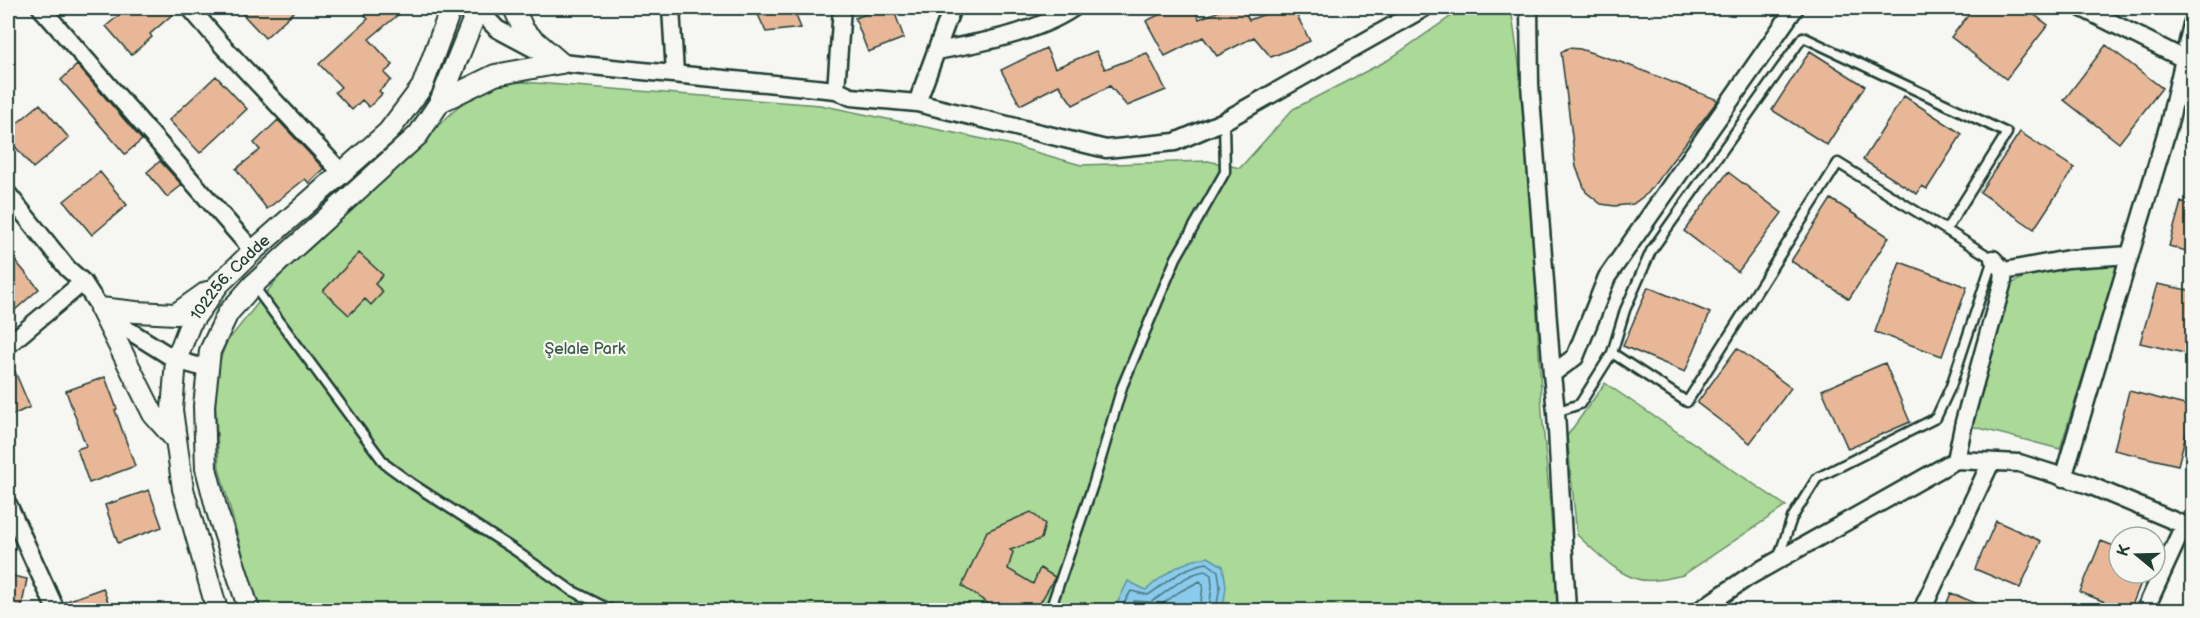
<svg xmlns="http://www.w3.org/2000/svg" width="2200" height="618" viewBox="0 0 2200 618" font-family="'Balsamiq Sans',sans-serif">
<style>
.green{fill:#abd998;stroke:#658b66;stroke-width:1.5}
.water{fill:#8acaeb;stroke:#5f92a2;stroke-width:1.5}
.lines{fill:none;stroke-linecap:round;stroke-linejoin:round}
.shore{stroke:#4a757d;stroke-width:1.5}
.building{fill:#e8b798;stroke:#1f3d34;stroke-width:1.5}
.service-casing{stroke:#1f3d34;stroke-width:13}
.minor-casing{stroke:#1f3d34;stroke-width:21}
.tertiary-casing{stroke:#1f3d34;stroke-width:24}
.service{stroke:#f6f6f2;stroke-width:8}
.minor{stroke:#f6f6f2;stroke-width:16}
.tertiary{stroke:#f6f6f2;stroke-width:20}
.labels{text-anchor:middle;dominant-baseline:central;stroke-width:4.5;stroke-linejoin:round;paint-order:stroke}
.street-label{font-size:16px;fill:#1f3d34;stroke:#f6f6f2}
.park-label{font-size:16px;fill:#3b5c48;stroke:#f6f6f2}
</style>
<rect width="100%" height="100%" fill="#f6f6f2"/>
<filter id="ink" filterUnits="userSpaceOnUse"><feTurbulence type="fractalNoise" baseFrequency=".0167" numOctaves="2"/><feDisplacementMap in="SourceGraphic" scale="12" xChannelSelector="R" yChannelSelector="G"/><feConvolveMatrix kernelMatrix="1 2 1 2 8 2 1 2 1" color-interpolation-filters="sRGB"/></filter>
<g filter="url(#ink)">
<path class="green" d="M 1463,8 L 1511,8 L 1527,120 L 1542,412 L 1559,610 L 258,610 L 219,468 L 214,377 L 226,343 L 286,268 L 312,247 L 462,103 L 485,89 L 510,81 L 820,105 L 1007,144 L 1081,165 L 1208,161 L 1240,168 L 1293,109 L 1388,60 Z
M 2119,261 L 2060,449 L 1971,426 L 2011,284 L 2030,274 Z
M 1605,383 L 1786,506 L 1683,575 C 1670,578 1650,583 1637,579 C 1615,573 1593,549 1577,535 L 1567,436 Z"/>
<path class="water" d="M 1208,557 L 1223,566 L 1226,586 L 1223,610 L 1114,610 L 1128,581 L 1146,590 C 1166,573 1181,561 1208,557 Z"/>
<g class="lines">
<path class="shore" d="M 1120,610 L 1131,591 L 1148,595 C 1168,582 1182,567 1207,563 L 1218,571 L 1220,586 L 1216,610
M 1129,610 L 1134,601 L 1151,602 C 1170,591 1182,575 1205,571 L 1211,575 L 1212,586 L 1209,610
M 1154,610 L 1179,592 L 1200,581 L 1203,585 L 1200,610"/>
</g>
<path class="building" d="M 128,8 L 180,8 L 150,34 L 152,37 L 131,55 L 106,26 Z
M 237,8 L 298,8 L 265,38 Z
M 359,8 L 406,8 L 369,39 L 393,65 L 384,73 L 391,80 L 379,91 L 382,94 L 369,107 L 362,100 L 352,110 L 335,92 L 341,87 L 319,64 L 368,19 Z
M 755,8 L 793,8 L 801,28 L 766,32 Z
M 867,8 L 893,8 L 904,38 L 868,52 L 855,18 L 869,13 Z
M 1173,8 L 1194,8 L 1199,19 L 1227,8 L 1243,8 L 1249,20 L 1282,8 L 1293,8 L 1310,41 L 1271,57 L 1254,37 L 1217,56 L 1203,37 L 1165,56 L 1146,21 Z
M 1974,8 L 2025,8 L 2048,25 L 2006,79 L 1951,37 Z
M 2106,45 L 2162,88 L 2119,143 L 2064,100 Z
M 1046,48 L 1055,68 L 1096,51 L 1105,69 L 1147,53 L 1166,90 L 1127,106 L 1110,86 L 1073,105 L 1059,85 L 1020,105 L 1001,70 Z
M 1568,48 L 1580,49 L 1623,63 L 1718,100 L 1648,193 L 1633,204 L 1615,206 L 1601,204 L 1586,192 L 1576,167 L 1561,52 Z
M 1810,51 L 1865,86 L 1827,145 L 1772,110 Z
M 77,65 L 142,140 L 125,154 L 61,80 Z
M 216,76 L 247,109 L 200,153 L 169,120 Z
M 1904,96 L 1962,134 L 1927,189 L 1922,186 L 1917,194 L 1863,160 Z
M 40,104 L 69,138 L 33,168 L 8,138 L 8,131 Z
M 278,120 L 324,169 L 309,183 L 305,179 L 267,209 L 236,169 L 260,150 L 254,143 Z
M 2020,132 L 2074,168 L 2034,229 L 1980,192 Z
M 160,161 L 182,185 L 167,197 L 147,172 Z
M 100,172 L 127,205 L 92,235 L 64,201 Z
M 1728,172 L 1782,213 L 1738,272 L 1684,231 Z
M 1831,199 L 1889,237 L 1849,299 L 1791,261 Z
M 2181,202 L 2193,206 L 2193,253 L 2169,246 Z
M 8,252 L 39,289 L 8,316 Z
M 359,253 L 383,275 L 375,284 L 383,292 L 371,305 L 365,299 L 349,315 L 323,291 Z
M 1900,262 L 1967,287 L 1942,356 L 1875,332 Z
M 2157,284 L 2193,291 L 2193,355 L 2140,343 Z
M 1648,287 L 1710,313 L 1685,372 L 1623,346 Z
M 1737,348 L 1791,388 L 1750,443 L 1697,403 Z
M 8,355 L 30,407 L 8,417 Z
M 1885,363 L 1910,422 L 1848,449 L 1822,390 Z
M 105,377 L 117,409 L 115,410 L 135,466 L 89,483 L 77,449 L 86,446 L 66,391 Z
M 2129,391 L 2193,407 L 2178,465 L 2114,450 Z
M 149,490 L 162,527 L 118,543 L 105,505 Z
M 1031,512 L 1045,524 L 1041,539 L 1010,550 L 1013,552 L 1008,569 L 1033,584 L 1040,568 L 1055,577 L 1036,610 L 998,610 L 962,586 L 987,531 Z
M 1996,521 L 2041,541 L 2020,588 L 1975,569 Z
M 2101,541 L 2119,548 L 2119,573 L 2145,573 L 2130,610 L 2125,610 L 2080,592 Z
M 8,575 L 27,579 L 21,610 L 8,610 Z
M 103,588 L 111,610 L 66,610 L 64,602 Z
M 1951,593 L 1992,610 L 1944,610 Z"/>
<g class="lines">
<defs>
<path id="service" d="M 253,285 L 385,464 L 411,483 L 516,551 L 571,590 L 611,610
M 1612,353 L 1625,310 L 1651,251 L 1803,37 L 2007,133 L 1946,230
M 1556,412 L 1580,404 L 1612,353 L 1687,402 L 1838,163 L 1993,259 L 1951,386 L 1936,418 L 1817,478 L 1792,518 L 1778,559
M 1050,610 L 1094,482 L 1122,387 L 1176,258 L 1225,172 L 1224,121"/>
<path id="minor" d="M 41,8 L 253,251
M 190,8 L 222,45 L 342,173
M 477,8 L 497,29 L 561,63 L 836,90 L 851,97 L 917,103 L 952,8
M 671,8 L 675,73
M 1529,8 L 1530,84 L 1552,374 L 1556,412 L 1567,610
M 2082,8 L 2184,59 L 2192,61
M 936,51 C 980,43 1036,33 1073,8
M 836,90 L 842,8
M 917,103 L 1106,149 L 1175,142 L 1224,121 L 1424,8
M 8,194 L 68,269 L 83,282 L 100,308 L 128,330 L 176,360 L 208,369
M 2004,271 L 2068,259 L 2130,255
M 8,345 L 83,282
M 1552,374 L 1575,357 L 1607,277 L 1795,8
M 1956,460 L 1964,422 L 2003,281 L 2004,271 L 1993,259
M 2063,478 L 2169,124 L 2192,24
M 8,504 L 56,610
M 1700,610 L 1748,577 L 1956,460 L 2019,463 L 2089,485 L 2184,525 L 2145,610
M 1922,610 L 1991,462"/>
<g id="tertiary">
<path d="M 514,8 L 524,31 L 561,63"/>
<path d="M 440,102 L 495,75 L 561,63"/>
<path d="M 100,308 L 153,414 L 176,440"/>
<path d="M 100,308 L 136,312 L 176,314 L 207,292"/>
<path id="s1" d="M 217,610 L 183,489 L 172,410 L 176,360 L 190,324 L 219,284 L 253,251 L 388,132 L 422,87 L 451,8"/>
<path d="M 249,610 L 217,511 L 206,468 L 204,406 L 210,351 L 228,313 L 253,285 L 418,135 L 440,102 L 478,8"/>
</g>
</defs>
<use href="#service" class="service-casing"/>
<use href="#minor" class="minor-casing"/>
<use href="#tertiary" class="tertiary-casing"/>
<use href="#service" class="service"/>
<use href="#minor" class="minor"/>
<use href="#tertiary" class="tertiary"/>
</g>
</g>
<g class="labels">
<g class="street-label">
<text stroke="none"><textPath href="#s1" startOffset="356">102256. Cadde</textPath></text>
</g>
<g class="park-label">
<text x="585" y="349">Şelale Park</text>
</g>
</g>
<rect width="2200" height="618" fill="none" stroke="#f6f6f2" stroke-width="30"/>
<rect x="15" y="15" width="2170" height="588" fill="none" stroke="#1f3d34" stroke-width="2" filter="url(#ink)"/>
<g transform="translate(2137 555) rotate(289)"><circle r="28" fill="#f6f6f2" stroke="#a0aca6" stroke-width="1.5"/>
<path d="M0-4.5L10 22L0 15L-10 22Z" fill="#1f3d34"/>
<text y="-9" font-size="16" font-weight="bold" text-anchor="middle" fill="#1f3d34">K</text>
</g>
</svg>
